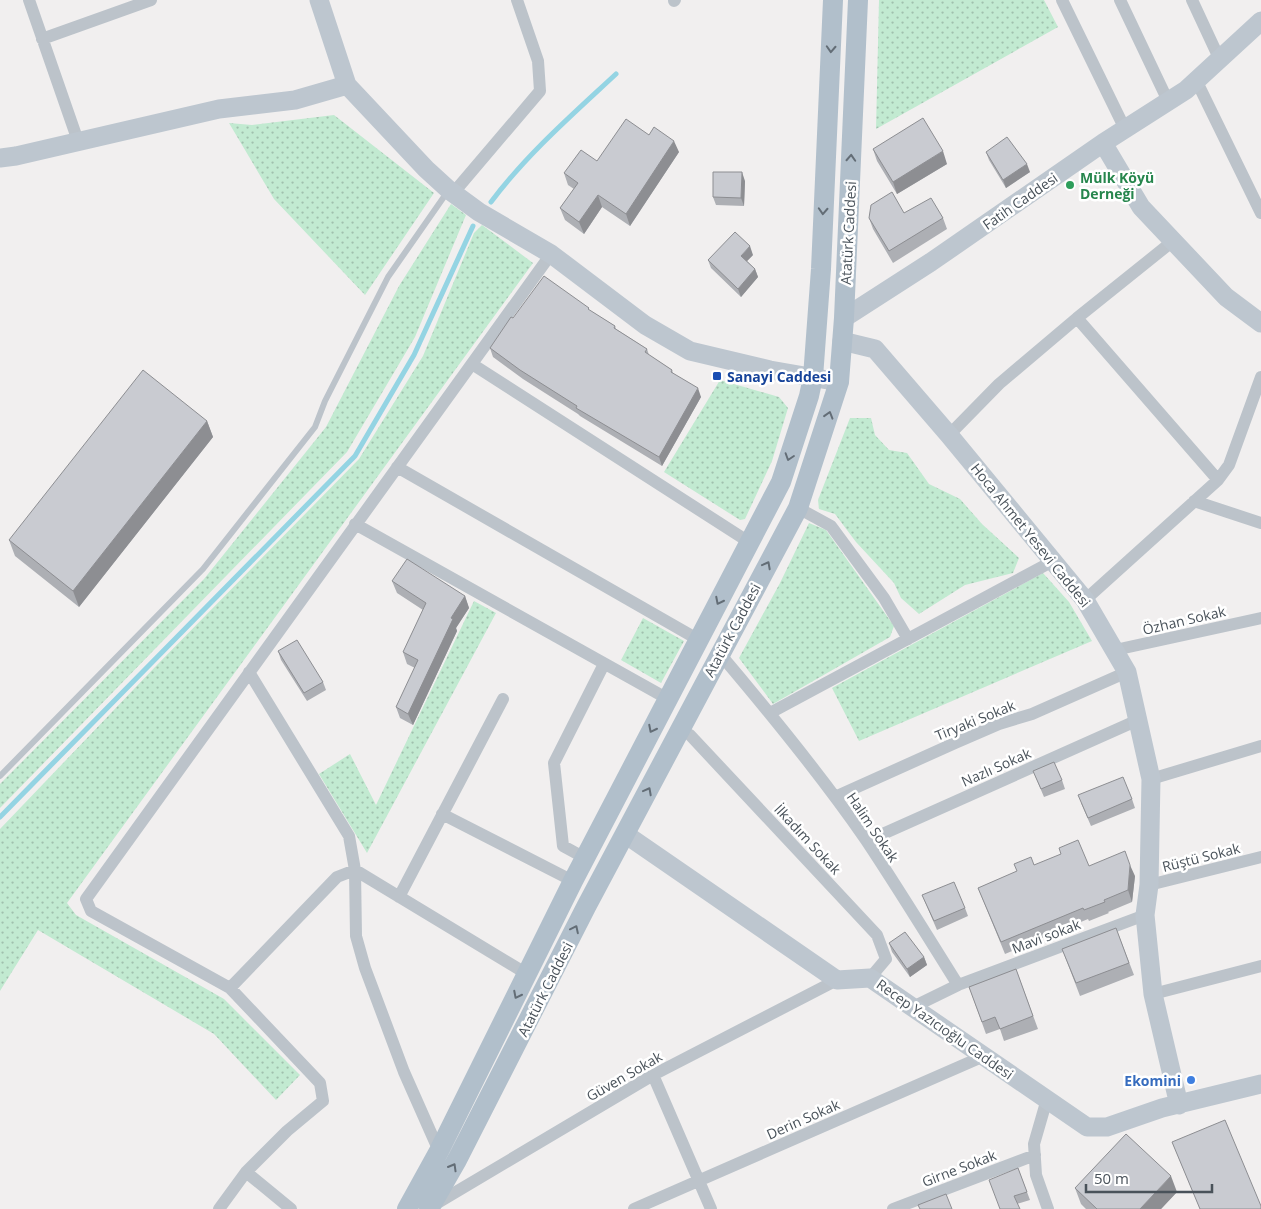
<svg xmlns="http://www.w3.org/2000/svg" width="1261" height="1209" viewBox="0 0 1261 1209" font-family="'Open Sans',sans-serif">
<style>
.grass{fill:url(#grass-dots)}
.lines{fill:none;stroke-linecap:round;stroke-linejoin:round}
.stream{stroke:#94d4e3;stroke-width:5}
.lane{stroke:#bcc3ca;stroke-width:6}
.street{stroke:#bcc3ca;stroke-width:12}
.secondary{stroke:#bdc6cf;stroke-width:19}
.primary{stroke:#b1bfcb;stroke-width:20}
.wall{fill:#adafb4}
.shaded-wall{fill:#8d8e92}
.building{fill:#c9cbd1;stroke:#8d8e92}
.oneway{stroke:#636d76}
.leisure-dot{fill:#2e9e5b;stroke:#fff;stroke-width:2}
.transit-dot{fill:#1a4fb4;stroke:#fff;stroke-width:2}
.shop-dot{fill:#3f7fe0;stroke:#fff;stroke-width:2}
.labels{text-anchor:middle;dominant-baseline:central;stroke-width:5;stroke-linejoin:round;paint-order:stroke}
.leisure-label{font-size:14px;font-weight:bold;fill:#27864d;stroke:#fff;text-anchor:start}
.street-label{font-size:14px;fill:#49525a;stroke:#fff}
.transit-label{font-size:14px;font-weight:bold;fill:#164399;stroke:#fff;text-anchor:start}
.shop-label{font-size:14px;font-weight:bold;fill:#366cbe;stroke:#fff;text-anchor:end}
</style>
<defs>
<pattern id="grass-dots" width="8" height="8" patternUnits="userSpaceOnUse" patternTransform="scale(1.25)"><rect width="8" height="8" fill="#c2ead1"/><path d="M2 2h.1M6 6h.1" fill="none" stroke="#a0c0ad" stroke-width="1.8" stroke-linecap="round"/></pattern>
</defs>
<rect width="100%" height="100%" fill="#f1efef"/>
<path class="grass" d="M 879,0 L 1044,0 L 1058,27 L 876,129 Z
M 334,115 L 434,193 L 365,295 L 274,199 L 229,123 L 252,125 Z
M 451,204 L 466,215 L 415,337 L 347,452 L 0,808 L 0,784 L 204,579 L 326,427 L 399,286 Z
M 482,225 L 533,263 L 67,903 L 76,915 L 224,999 L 300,1075 L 276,1100 L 214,1034 L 38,930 L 0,991 L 0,829 L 156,666 L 359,459 L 423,356 L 474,233 Z
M 720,380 L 779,397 L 788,408 L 772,461 L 745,519 L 740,520 L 664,472 Z
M 850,418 L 871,418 L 875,435 L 889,450 L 907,453 L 929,484 L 960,499 L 982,524 L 1019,558 L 1013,573 L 965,585 L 919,614 L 901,598 L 894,583 L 856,542 L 835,514 L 819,509 L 818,500 Z
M 809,523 L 826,530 L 894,626 L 890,637 L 773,704 L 739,658 L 780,583 Z
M 1043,573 L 1069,602 L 1092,641 L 859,741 L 832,688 Z
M 474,601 L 496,613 L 367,853 L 319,774 L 350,754 L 376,805 Z
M 643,618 L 684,641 L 661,683 L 621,660 Z"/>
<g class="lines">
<path class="stream" d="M 491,202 C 527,154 573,114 616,74
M 0,817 L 355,456 L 414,355 L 473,226"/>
<path class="lane" d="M 0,776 L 203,569 L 315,427 L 325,401 L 388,277 L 448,191"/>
<path class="street" d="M 29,0 L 78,141
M 674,0 L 674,1 L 675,0
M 1062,0 L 1125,129
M 1120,0 L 1168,101
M 1192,0 L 1219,58
M 42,39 L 151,0
M 1196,80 L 1261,213
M 449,190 L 455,191 L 540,91 L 538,61 L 517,0
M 1077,318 L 1173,241
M 472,364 L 749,542
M 949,435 L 999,384 L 1077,318 L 1218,480
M 397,467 L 699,640
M 1194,501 L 1261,523
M 798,508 L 831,526 L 884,598 L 908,639
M 355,524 L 668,699
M 1085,600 L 1218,480 L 1229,465 L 1261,377
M 1115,650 L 1261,618
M 720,654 C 771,714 821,775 866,840 C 898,888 928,937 958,985 L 913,1007
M 249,672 L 349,836 L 355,870 L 356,936 L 365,968 L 404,1072 L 439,1151
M 770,713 L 1053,561
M 680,730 L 690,735 L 877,935 L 886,959 L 870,978
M 1151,779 L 1261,746
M 835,797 L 955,743 L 999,724 L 1032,714 L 1127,672
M 442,814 L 573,881
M 867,841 L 1138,720
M 585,858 L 563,846 L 554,763 L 604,664
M 355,870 L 527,974
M 1149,885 L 1261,857
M 399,897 L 503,699
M 958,985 L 1145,915
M 230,988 L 337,877 L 355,870
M 1153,994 L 1261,966
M 653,1075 L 711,1209
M 1047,1099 L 1034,1144 L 1036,1175 L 1048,1209
M 246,1172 L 291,1209
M 434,1205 L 653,1075 L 837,980
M 219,1209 L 246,1172 L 287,1131 L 323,1101 L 320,1083 L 230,988 L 91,911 L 86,899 L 551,254
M 634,1209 L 984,1056
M 893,1209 L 1035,1155"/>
<path class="secondary" d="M 319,0 L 347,85 L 426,169 L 449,190 L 479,212 L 551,254 L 645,325 L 690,351 L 770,370 L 839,382
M 1103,143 L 1141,207 L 1226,297 L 1261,323
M 0,158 L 16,156 L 219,109 L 295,100 L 347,85
M 844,318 L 931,262 L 1103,143 L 1186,90 L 1261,21
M 842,341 L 875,349 L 949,435 L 1085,600 L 1127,672 L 1151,779 L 1149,885 L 1145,915 L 1153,994 L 1179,1105
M 625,834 L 837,980 L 870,978 L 1087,1127 L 1107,1127 L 1162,1108 L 1261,1084"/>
<path class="primary" d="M 407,1209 L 439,1151 L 573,881 L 781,482 L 809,396 L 813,377 L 821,269 L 833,0
M 429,1209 L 457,1160 L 586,907 L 798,508 L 839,382 L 844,318 L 858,0"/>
</g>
<path class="wall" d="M 649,135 L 679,152 L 630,226 L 602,207 L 584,234 L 565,220 L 560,208 L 574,189 L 568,185 L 564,173 L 597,161 Z
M 873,149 L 947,164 L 897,194 L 877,161 Z
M 986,152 L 1030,172 L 1006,188 L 989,160 Z
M 745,181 L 744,206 L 716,205 L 713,197 Z
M 904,213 L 943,218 L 947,229 L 893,263 L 873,229 L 869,218 Z
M 753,255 L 747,261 L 755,269 L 758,277 L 741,297 L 711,268 L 708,260 Z
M 589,310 L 615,326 L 616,329 L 647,349 L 649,355 L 672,370 L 673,373 L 701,397 L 662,466 L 580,416 L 578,414 L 523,379 L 493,357 L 490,348 L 513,318 Z
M 207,421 L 213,437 L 79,607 L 15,556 L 9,540 Z
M 392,581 L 465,596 L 469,608 L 456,628 L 457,631 L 413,725 L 400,718 L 396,707 L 415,668 L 407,664 L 403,652 L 423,610 L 397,593 Z
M 278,651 L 323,682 L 326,690 L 307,701 L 281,660 Z
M 1033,771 L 1062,780 L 1065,789 L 1044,797 Z
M 1132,799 L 1135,808 L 1091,826 L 1081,803 Z
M 1034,865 L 1089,866 L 1135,876 L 1132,902 L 1108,912 L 1109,913 L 1089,921 L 1088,919 L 1005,954 L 978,888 Z
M 922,895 L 965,908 L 968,916 L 937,930 Z
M 1116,928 L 1134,975 L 1080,996 L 1062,949 Z
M 889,943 L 924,957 L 927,965 L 910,977 L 892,952 Z
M 1016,969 L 1038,1029 L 1004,1041 L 1000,1029 L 986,1034 L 969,987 Z
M 1172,1142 L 1261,1209 L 1200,1209 Z
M 1018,1168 L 1030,1200 L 1000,1209 Z
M 1075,1188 L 1177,1192 L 1161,1209 L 1086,1209 L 1081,1204 Z"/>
<path class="shaded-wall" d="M 674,141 L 679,152 L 630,226 L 626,214 Z
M 943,151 L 947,164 L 897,194 L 893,182 Z
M 1027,164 L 1030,172 L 1006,188 L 1003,180 Z
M 742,172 L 745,181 L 744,206 L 741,198 Z
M 598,195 L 602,207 L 584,234 L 579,222 Z
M 750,246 L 753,255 L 744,264 L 741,256 Z
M 755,269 L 758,277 L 741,297 L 738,289 Z
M 698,388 L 701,397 L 662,466 L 659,457 Z
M 207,421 L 213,437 L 79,607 L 73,591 Z
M 465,596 L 469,608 L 456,628 L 457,631 L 413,725 L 408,714 L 451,618 Z
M 1130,865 L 1135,876 L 1132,902 L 1128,890 Z
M 924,957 L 927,965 L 910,977 L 907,969 Z
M 1171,1176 L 1177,1192 L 1161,1209 L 1140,1209 Z"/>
<path class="building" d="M 923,118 L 943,151 L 893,182 L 873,149 Z
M 626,119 L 649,135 L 654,127 L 674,141 L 626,214 L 598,195 L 579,222 L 560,208 L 578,183 L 564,173 L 581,150 L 597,161 Z
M 1007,137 L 1027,164 L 1003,180 L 986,152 Z
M 713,172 L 742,172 L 741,198 L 713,197 Z
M 892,192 L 904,213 L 931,198 L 943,218 L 889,251 L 869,218 L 871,205 Z
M 735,232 L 750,246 L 741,256 L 755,269 L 738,289 L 708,260 Z
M 544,276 L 589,308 L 588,309 L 615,326 L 614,328 L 647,349 L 645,352 L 672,370 L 671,372 L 698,388 L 659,457 L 576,408 L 577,406 L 520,370 L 490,348 L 511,317 L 513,318 Z
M 143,370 L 207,421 L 73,591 L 9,540 Z
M 407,559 L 465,596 L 451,618 L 453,619 L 408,714 L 396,707 L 418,660 L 403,652 L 426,603 L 392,581 Z
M 297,640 L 323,682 L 304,693 L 278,651 Z
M 1054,762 L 1062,780 L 1041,789 L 1033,771 Z
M 1123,777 L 1132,799 L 1088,818 L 1078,795 Z
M 1078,840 L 1089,866 L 1125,851 L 1130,865 L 1128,890 L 1104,900 L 1105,902 L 1084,910 L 1083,908 L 1001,942 L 978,888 L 1017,871 L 1014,864 L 1031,857 L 1034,865 L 1061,854 L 1059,848 Z
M 954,882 L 965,908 L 934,921 L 922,895 Z
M 1116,928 L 1129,963 L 1076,983 L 1062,949 Z
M 905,932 L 924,957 L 907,969 L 889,943 Z
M 1016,969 L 1033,1016 L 1000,1029 L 995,1017 L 982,1022 L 969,987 Z
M 1225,1120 L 1261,1206 L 1261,1209 L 1200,1209 L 1172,1142 Z
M 1126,1134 L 1171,1176 L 1140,1209 L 1097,1209 L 1075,1188 Z
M 1018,1168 L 1027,1192 L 1014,1196 L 1020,1209 L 1000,1209 L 989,1180 Z
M 946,1194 L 952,1209 L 920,1209 L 918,1205 Z"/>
<defs><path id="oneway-chevron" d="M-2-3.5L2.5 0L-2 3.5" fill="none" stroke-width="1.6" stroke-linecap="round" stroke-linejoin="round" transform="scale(1.25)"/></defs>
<g class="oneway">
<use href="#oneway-chevron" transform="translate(831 49) rotate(93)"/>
<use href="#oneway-chevron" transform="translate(851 158) rotate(-87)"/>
<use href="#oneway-chevron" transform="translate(823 211) rotate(93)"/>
<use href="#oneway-chevron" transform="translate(829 415) rotate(-73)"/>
<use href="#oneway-chevron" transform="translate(789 457) rotate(108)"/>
<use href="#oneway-chevron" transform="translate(767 565) rotate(-62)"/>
<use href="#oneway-chevron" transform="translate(719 601) rotate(117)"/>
<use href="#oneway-chevron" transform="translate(652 729) rotate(117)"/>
<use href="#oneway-chevron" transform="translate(648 791) rotate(-62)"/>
<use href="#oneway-chevron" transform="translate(575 929) rotate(-64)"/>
<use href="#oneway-chevron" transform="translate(517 995) rotate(117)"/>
<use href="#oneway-chevron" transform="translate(453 1167) rotate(-60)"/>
</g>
<circle class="leisure-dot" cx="1070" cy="185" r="5"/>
<rect class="transit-dot" x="712" y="371" width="10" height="10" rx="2.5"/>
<circle class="shop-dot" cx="1191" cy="1080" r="5"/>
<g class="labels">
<g class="leisure-label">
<text x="1080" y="177">Mülk Köyü<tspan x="1080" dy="16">Derneği</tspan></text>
</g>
<g class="street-label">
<text transform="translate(1020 201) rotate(-35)">Fatih Caddesi</text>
<text transform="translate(848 233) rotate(-87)">Atatürk Caddesi</text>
<text transform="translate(1031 535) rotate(51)">Hoca Ahmet Yesevi Caddesi</text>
<text transform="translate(1184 620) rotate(-13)">Özhan Sokak</text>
<text transform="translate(732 630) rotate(-62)">Atatürk Caddesi</text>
<text transform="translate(975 720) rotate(-22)">Tiryaki Sokak</text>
<text transform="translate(996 767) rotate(-24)">Nazlı Sokak</text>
<text transform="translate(873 827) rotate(56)">Halim Sokak</text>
<text transform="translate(808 839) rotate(47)">İlkadım Sokak</text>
<text transform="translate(1201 857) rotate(-14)">Rüştü Sokak</text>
<text transform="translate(1046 936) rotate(-21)">Mavi sokak</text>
<text transform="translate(545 989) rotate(-63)">Atatürk Caddesi</text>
<text transform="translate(945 1029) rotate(35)">Recep Yazıcıoğlu Caddesi</text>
<text transform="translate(624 1076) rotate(-30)">Güven Sokak</text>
<text transform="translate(803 1119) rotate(-24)">Derin Sokak</text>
<text transform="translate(959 1168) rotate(-21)">Girne Sokak</text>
</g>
<g class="transit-label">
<text x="727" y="376">Sanayi Caddesi</text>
</g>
<g class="shop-label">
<text x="1181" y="1080">Ekomini</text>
</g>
</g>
<path d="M1086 1184v8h126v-8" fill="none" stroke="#49525a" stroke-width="2.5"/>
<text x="1094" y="1184" font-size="15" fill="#49525a" stroke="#ffffff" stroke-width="4" paint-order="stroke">50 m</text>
</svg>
